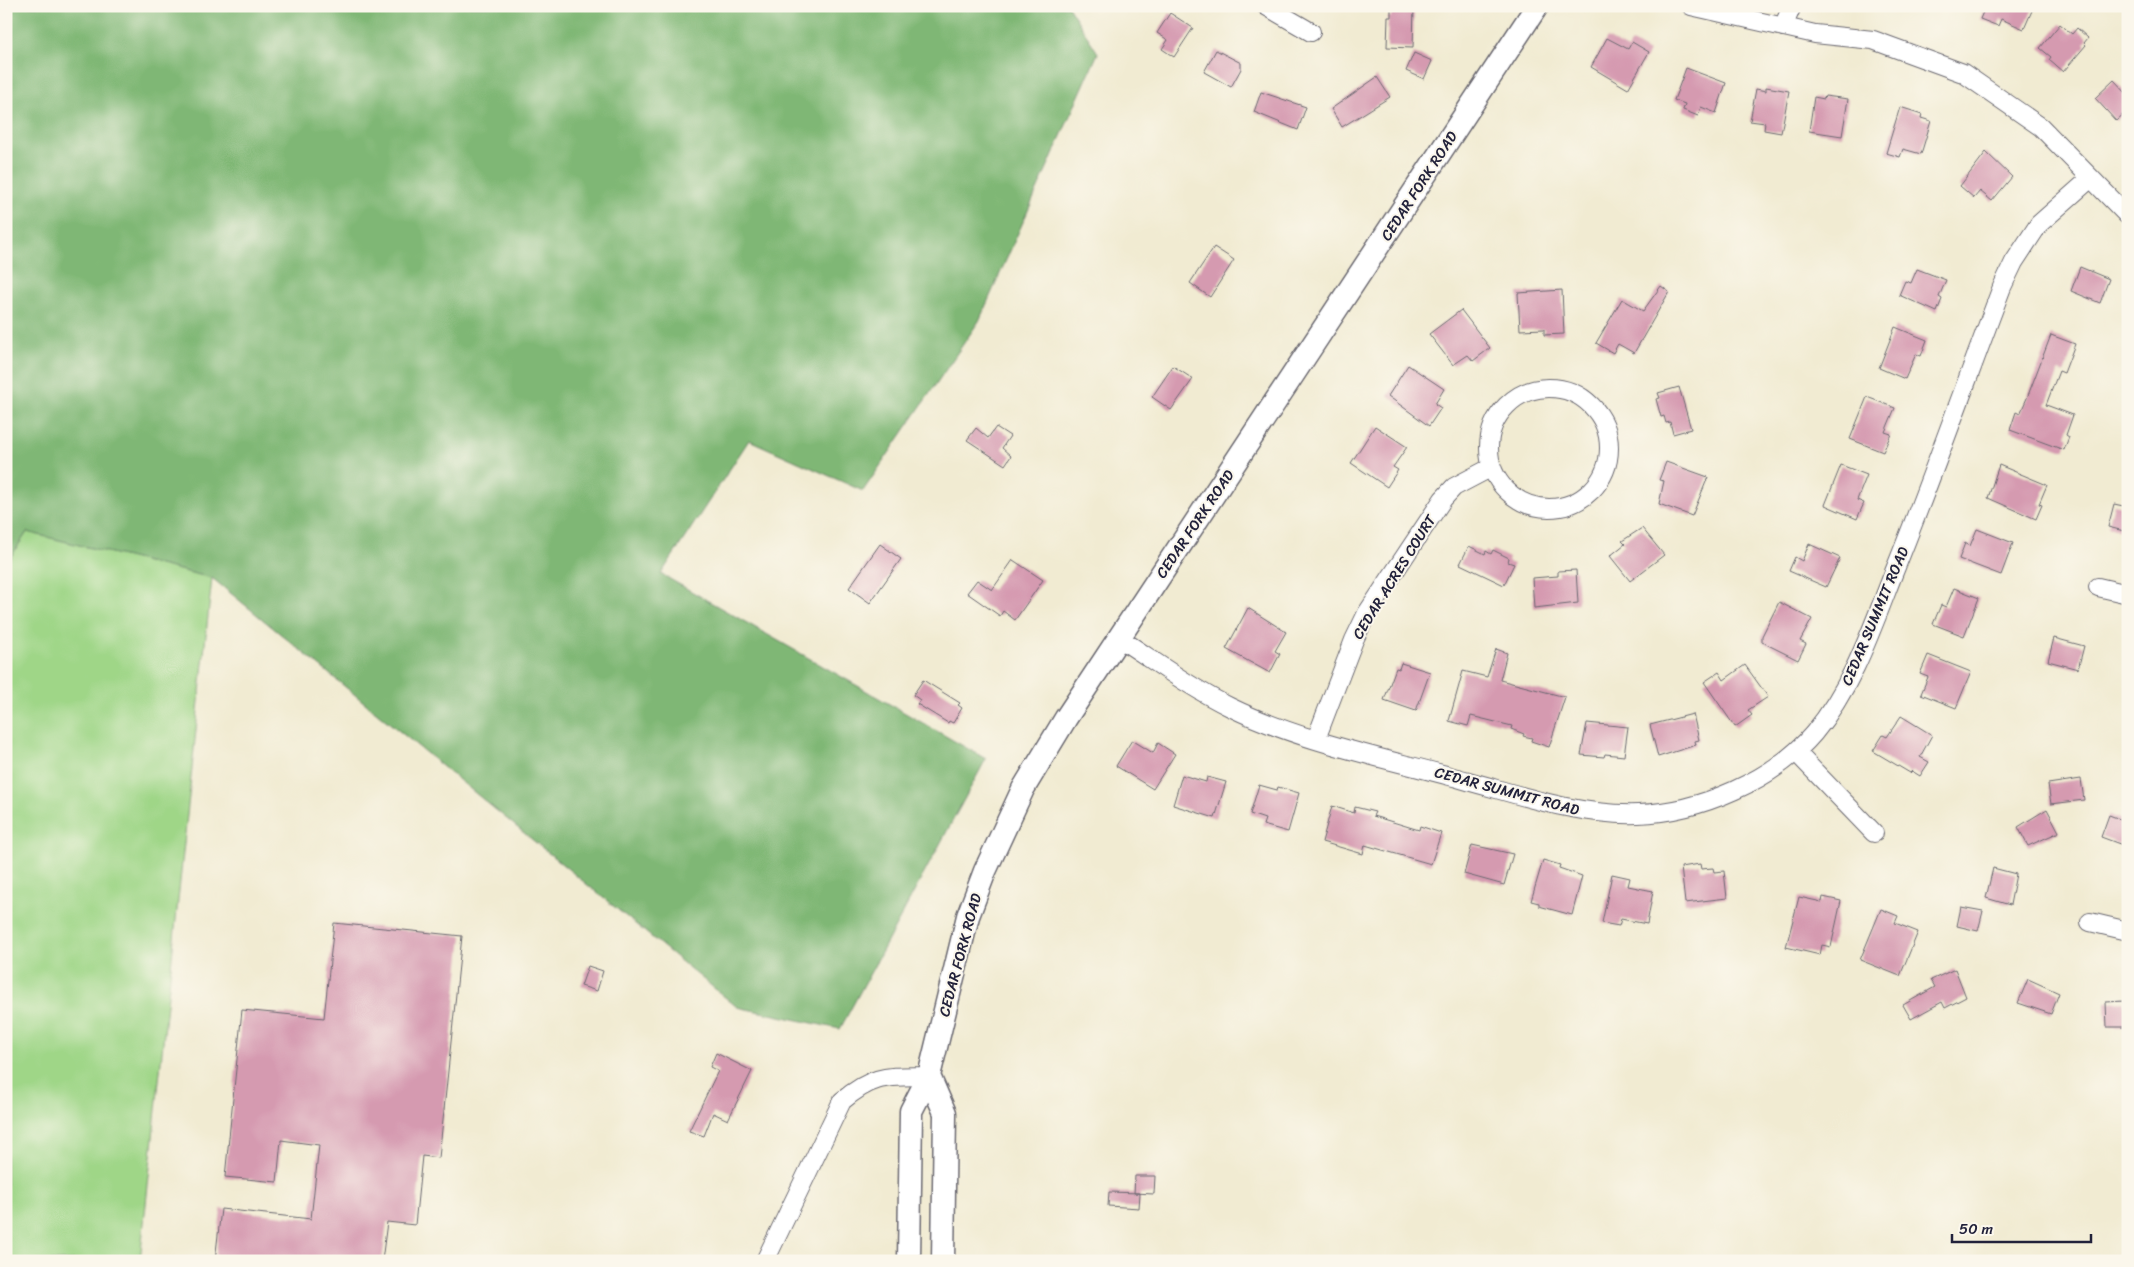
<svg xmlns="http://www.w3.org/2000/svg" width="2134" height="1267" viewBox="0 0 2134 1267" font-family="Sriracha,sans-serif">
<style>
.green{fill:#9fd687;stroke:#607c61}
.forest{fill:#7fb774;stroke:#506c58}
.building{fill:#d59ab0}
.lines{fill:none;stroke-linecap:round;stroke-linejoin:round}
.minor-casing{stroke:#6a6870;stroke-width:20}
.tertiary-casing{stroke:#6a6870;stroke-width:25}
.minor{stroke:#fff;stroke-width:18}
.tertiary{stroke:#fff;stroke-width:22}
.labels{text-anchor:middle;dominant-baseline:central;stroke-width:4;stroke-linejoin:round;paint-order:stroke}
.street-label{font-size:15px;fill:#22223b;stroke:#fbf7ec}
</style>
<rect width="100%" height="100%" fill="#fbf7ec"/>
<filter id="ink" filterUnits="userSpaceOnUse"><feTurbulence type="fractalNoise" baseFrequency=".02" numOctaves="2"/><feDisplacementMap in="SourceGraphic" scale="10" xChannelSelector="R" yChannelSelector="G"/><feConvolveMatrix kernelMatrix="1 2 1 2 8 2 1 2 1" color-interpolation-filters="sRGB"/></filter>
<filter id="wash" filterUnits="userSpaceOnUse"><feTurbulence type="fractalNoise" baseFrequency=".0096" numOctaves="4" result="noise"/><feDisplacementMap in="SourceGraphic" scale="20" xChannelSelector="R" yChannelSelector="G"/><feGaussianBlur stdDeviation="1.12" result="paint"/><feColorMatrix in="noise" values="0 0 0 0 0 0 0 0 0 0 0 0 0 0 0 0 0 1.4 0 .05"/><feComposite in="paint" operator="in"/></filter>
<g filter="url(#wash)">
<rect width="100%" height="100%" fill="#f1ebd2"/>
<path class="green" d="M 27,532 L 212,578 L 140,1261 L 6,1261 L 6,564 Z"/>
<path class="forest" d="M 6,6 L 1068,6 L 1098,53 L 979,321 L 863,491 L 749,440 L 661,574 L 986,759 L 840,1029 L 737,1007 L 212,578 L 27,532 L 6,564 Z"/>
<g id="blocks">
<path class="building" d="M 1391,6 L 1414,6 L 1413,48 L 1387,47 L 1388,17 L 1391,17 Z
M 1970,6 L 2034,6 L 2024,29 L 2001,19 L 1998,26 L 1980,19 L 1983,12 Z
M 1170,13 L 1193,28 L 1174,57 L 1162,49 L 1168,40 L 1157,33 Z
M 2060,24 L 2072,34 L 2077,28 L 2088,38 L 2084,43 L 2086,45 L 2063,72 L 2049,60 L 2051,57 L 2040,48 Z
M 1607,38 L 1628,49 L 1632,42 L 1649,52 L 1628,89 L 1591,67 Z
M 1216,50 L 1241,63 L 1241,69 L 1231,87 L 1204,72 Z
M 1414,53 L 1432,61 L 1424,79 L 1406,71 Z
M 1686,68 L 1726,83 L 1716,113 L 1701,107 L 1698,116 L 1683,110 L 1685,104 L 1674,100 Z
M 1377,77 L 1390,97 L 1342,127 L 1331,109 Z
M 2114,80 L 2128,95 L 2128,110 L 2116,121 L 2095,98 Z
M 1766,87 L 1789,91 L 1781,133 L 1764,130 L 1765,123 L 1750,121 L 1756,89 L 1766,91 Z
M 1261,92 L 1306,107 L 1298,130 L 1254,112 Z
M 1825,96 L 1848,99 L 1842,136 L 1809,131 L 1814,97 L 1824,99 Z
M 1900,107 L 1922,114 L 1921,118 L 1931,121 L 1921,154 L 1903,149 L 1900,157 L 1886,153 Z
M 1986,152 L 2012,177 L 1992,201 L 1980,191 L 1974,198 L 1960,186 Z
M 1214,247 L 1234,260 L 1210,297 L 1190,283 Z
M 2080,267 L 2109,279 L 2100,303 L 2071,291 Z
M 1917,269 L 1946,280 L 1939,297 L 1942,299 L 1937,312 L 1899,295 L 1905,281 L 1911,283 Z
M 1661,286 L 1669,292 L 1634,353 L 1618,344 L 1613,353 L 1596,343 L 1622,299 L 1643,311 Z
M 1562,290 L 1564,334 L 1544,335 L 1544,329 L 1520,330 L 1518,293 Z
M 1461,310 L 1490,348 L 1473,361 L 1468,355 L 1453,365 L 1429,334 Z
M 1895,327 L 1927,340 L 1921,356 L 1916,354 L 1905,379 L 1879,368 Z
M 2051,335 L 2075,344 L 2064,373 L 2059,371 L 2046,405 L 2073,415 L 2066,435 L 2069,437 L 2064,450 L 2010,430 L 2016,412 L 2020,414 L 2027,398 Z
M 1408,365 L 1444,389 L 1435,404 L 1441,408 L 1429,426 L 1388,396 Z
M 1173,366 L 1193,379 L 1171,410 L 1152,397 Z
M 1679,387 L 1691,429 L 1673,434 L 1670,422 L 1666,423 L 1664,416 L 1661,417 L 1656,399 L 1660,398 L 1658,393 Z
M 1867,397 L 1895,408 L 1885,432 L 1891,434 L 1883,452 L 1850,439 Z
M 1375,426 L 1407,447 L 1393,467 L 1398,470 L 1387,487 L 1351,463 Z
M 996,427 L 1010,436 L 1002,448 L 1011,456 L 1005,465 L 967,440 L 976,428 L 988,438 Z
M 1666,462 L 1708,477 L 1692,516 L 1659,504 L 1664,481 L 1659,480 Z
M 1841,465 L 1867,475 L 1857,500 L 1864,503 L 1857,519 L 1825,505 Z
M 1999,465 L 2047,485 L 2039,504 L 2042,505 L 2036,519 L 1988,498 Z
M 2114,504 L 2128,507 L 2128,532 L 2108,527 Z
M 1642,528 L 1664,555 L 1630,581 L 1610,556 L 1625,544 L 1622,541 Z
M 1977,529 L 2013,543 L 2001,575 L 1959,559 L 1965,543 L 1970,546 Z
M 880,544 L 901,559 L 870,603 L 849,588 Z
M 1809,544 L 1840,558 L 1826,587 L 1789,571 L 1795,557 L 1802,561 Z
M 1469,546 L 1485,554 L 1486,551 L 1491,554 L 1493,550 L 1509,558 L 1508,562 L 1514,564 L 1504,585 L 1460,564 Z
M 1013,560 L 1043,580 L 1015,620 L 1003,611 L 1000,616 L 967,593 L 977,580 L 992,590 Z
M 1576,570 L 1578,603 L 1534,608 L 1532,578 L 1558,576 L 1558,571 Z
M 1954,588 L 1979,598 L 1964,636 L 1933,624 L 1941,605 L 1946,607 Z
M 1779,602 L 1812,619 L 1800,641 L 1806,644 L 1798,660 L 1762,642 L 1762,636 Z
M 1248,608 L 1286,632 L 1275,651 L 1280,654 L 1270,673 L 1226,649 Z
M 2054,638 L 2084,646 L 2078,669 L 2048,661 Z
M 1496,649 L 1507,653 L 1500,680 L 1565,697 L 1549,747 L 1531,741 L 1532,738 L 1523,736 L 1524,734 L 1511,729 L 1512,726 L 1471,716 L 1468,726 L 1449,721 L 1463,671 L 1487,677 Z
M 1928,655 L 1971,672 L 1956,708 L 1921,694 L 1928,677 L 1920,674 Z
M 1401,663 L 1430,672 L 1416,711 L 1384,700 L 1396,668 L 1399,669 Z
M 1745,665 L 1768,697 L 1748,710 L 1752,715 L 1735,727 L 1704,682 L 1719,672 L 1724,680 Z
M 923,680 L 960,703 L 958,705 L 962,708 L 953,723 L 949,721 L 948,723 L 917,704 L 920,700 L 913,695 Z
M 1693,714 L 1699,740 L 1695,741 L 1696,745 L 1658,757 L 1650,725 Z
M 1901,716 L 1932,735 L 1920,757 L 1929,762 L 1920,776 L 1912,771 L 1910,773 L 1873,751 L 1883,735 L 1887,737 Z
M 1587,723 L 1628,727 L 1624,756 L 1605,754 L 1604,757 L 1581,755 Z
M 1132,740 L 1153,753 L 1158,743 L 1175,754 L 1153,789 L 1116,766 Z
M 1182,775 L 1206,782 L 1207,777 L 1226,782 L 1215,818 L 1173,805 Z
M 2081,779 L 2084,800 L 2051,804 L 2048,784 Z
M 1259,785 L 1277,790 L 1278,787 L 1299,793 L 1288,832 L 1263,825 L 1265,819 L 1250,814 Z
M 1332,806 L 1354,813 L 1355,807 L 1375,812 L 1373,816 L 1419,830 L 1420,826 L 1441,833 L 1431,864 L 1365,845 L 1363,854 L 1322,842 Z
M 2047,809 L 2059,832 L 2028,846 L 2018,827 Z
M 2109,815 L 2128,822 L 2128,847 L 2101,837 Z
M 1472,845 L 1513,854 L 1504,885 L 1464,874 Z
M 1543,860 L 1560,865 L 1559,868 L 1582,876 L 1572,915 L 1539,906 L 1539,903 L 1531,901 Z
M 1700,864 L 1701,869 L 1713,868 L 1714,872 L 1724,871 L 1727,898 L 1685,903 L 1681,867 Z
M 1993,868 L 2016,874 L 2010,905 L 1986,898 Z
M 1612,874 L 1630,878 L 1628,886 L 1653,891 L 1647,924 L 1621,919 L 1619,926 L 1602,923 Z
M 1799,897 L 1822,902 L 1823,897 L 1841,901 L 1831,947 L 1822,945 L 1820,955 L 1786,947 Z
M 1961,907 L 1983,911 L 1978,931 L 1957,926 Z
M 1881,909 L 1898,916 L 1895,923 L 1918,932 L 1900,976 L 1860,960 Z
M 334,923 L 462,936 L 439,1158 L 422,1156 L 415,1225 L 387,1222 L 382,1261 L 215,1261 L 221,1209 L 311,1219 L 319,1145 L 281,1140 L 277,1182 L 225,1177 L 242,1010 L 324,1018 Z
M 588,966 L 603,971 L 597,991 L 581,986 Z
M 1955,969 L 1966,997 L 1945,1008 L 1942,1002 L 1911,1019 L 1903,1005 L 1935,987 L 1931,980 Z
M 2028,979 L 2059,993 L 2051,1014 L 2018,1003 Z
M 2124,1001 L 2124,1004 L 2128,1004 L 2128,1027 L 2107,1027 L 2106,1002 Z
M 716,1053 L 752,1071 L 728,1120 L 713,1113 L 704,1136 L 689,1131 L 718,1071 L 710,1067 Z
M 1135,1176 L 1155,1176 L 1154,1194 L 1134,1193 Z
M 1109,1192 L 1140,1193 L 1139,1208 L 1108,1206 Z"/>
</g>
</g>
<g filter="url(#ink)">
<use href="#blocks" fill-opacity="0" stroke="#6a6870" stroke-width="1"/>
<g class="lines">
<defs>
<path id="minor" d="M 1266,6 L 1311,32
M 1691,6 L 1815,34 L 1873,40 L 1963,73 L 2041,127 L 2128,216
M 1783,27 L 1792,6
M1489 448a60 60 0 1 1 120 0a60 60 0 1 1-120 0Z
M 2098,587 L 2128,594
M 1119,638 C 1156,662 1191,688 1230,707 C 1304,743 1389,759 1468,781 C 1523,796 1580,816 1638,814 C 1700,812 1774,780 1814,733 C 1853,686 1872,628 1894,572 C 1932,478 1966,382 2002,287 L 2014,262 L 2039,224 L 2091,178
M 1316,739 L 1354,640 L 1367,613 L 1443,499 L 1454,487 L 1492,467
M 1796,752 L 1874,833
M 2090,922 L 2128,931
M 765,1261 L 842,1101 C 875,1073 888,1077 929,1076"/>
<path id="tertiary" d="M 929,1076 L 945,1113 L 943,1261
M 909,1261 L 911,1111 L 929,1076 L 968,916 L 985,871 L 1023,789 L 1066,718 L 1537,6"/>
</defs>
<use href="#minor" class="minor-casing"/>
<use href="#tertiary" class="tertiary-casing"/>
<use href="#minor" class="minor"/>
<use href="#tertiary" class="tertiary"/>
</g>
</g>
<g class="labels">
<g class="street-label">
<text transform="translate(1419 186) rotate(-57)">CEDAR FORK ROAD</text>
<text transform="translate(1195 524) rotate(-56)">CEDAR FORK ROAD</text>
<text transform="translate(1394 577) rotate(-58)">CEDAR ACRES COURT</text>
<text transform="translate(1875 616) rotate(-67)">CEDAR SUMMIT ROAD</text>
<text transform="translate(1507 791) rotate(15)">CEDAR SUMMIT ROAD</text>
<text transform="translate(960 955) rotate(-75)">CEDAR FORK ROAD</text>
</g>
</g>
<rect width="2134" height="1267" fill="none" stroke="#fbf7ec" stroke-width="25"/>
<path d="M1952 1234v8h139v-8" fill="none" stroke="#22223b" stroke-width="2.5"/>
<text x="1959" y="1234" font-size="15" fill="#22223b" stroke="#fbf7ec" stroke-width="4" paint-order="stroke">50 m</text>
</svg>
